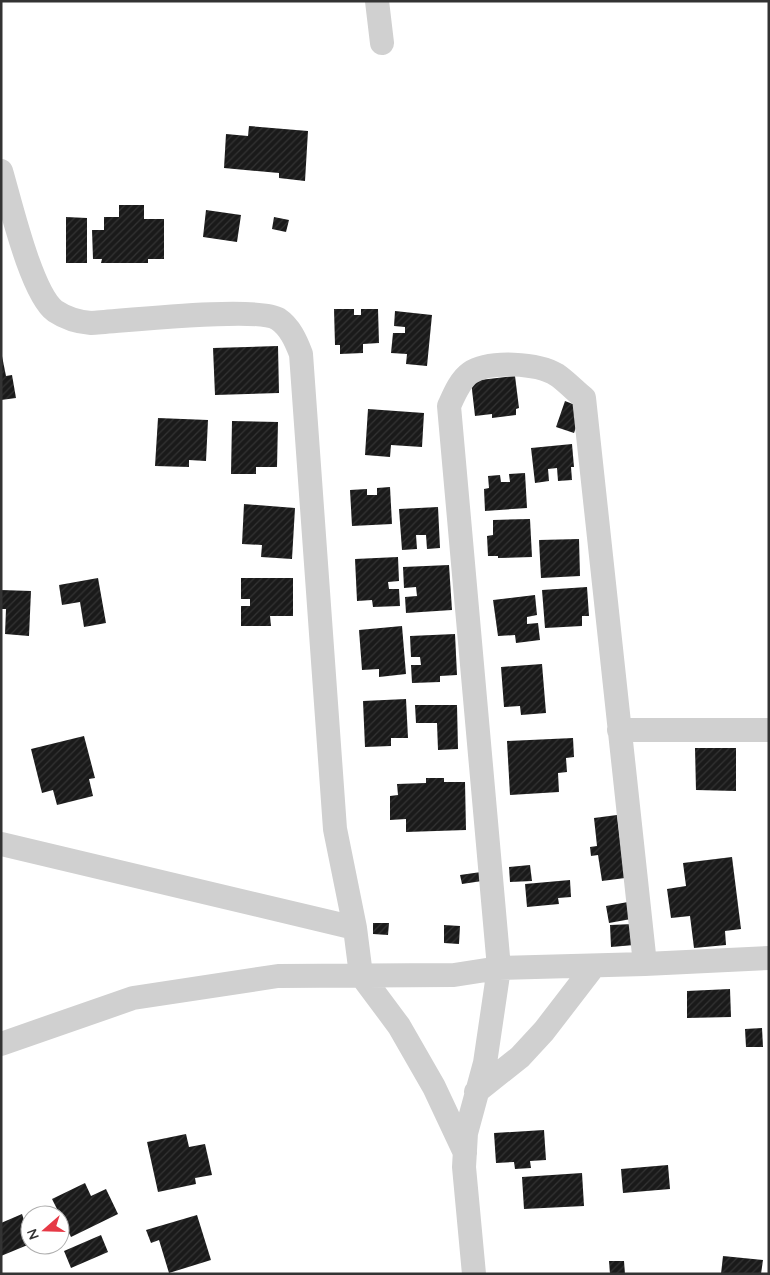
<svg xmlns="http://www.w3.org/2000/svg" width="770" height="1275" viewBox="0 0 770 1275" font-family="Quicksand,sans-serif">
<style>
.building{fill:url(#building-hatch)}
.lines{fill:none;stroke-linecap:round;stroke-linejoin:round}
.street{stroke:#d0d0d0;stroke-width:24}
</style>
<defs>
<pattern id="building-hatch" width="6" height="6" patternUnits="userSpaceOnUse" patternTransform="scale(1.25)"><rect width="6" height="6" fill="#1a1a1a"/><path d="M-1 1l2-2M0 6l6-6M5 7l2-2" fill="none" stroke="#333"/></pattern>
</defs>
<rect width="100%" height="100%" fill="#fff"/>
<path class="building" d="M 249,126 L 308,131 L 305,181 L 279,178 L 279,173 L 224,168 L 226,134 L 248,136 Z
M 119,205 L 144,205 L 144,219 L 164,219 L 164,259 L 148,259 L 148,263 L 101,263 L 102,259 L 93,259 L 92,230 L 104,230 L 104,217 L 119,217 Z
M 206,210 L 241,215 L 237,242 L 203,237 Z
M 66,217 L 87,218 L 87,263 L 66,263 Z
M 274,217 L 289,220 L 286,232 L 272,229 Z
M 334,309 L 354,309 L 354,315 L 361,315 L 361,309 L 378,309 L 379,343 L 363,344 L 363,353 L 340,354 L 340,345 L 335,345 Z
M 395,311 L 432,315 L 427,366 L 406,364 L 407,354 L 391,353 L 393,333 L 405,333 L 405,327 L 394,326 Z
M 278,346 L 279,393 L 215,395 L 213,348 Z
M 1,351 L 6,376 L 12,375 L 16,398 L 1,400 Z
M 515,376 L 519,408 L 516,409 L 516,415 L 492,418 L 492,414 L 475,416 L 471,381 Z
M 565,401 L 583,408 L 574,433 L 556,427 Z
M 368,409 L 424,413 L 422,447 L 391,445 L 390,457 L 365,455 Z
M 158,418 L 208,420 L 206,461 L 189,460 L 189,467 L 155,466 Z
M 232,421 L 278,422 L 277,467 L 256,467 L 256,474 L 231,474 Z
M 572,444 L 574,467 L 571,467 L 572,480 L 558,481 L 557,468 L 548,469 L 549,481 L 535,483 L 531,448 Z
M 525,473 L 527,508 L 485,511 L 484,489 L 489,488 L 488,476 L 500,475 L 501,482 L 510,482 L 509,474 Z
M 390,487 L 392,524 L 352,526 L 350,490 L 367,489 L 367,495 L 377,495 L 377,488 Z
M 244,504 L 295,508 L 292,559 L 261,557 L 262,545 L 242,544 Z
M 438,507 L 440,548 L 427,549 L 426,535 L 416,535 L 417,549 L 402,550 L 399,509 Z
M 530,519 L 532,557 L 498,558 L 498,556 L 488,556 L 487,536 L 493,535 L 493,520 Z
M 579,539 L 580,576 L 541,578 L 539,540 Z
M 398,557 L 399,581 L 388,582 L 389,589 L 399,589 L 400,606 L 373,607 L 372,600 L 357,601 L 355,559 Z
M 449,565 L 452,610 L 406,613 L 405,597 L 417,596 L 416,587 L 404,588 L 403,567 Z
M 98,578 L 106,623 L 84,627 L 80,602 L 62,605 L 59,585 Z
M 241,578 L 293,578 L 293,616 L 270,616 L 271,626 L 241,626 L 241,606 L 250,606 L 250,599 L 241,599 Z
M 587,587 L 589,616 L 582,616 L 582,626 L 545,628 L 542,590 Z
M 1,590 L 31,591 L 29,636 L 5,634 L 6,609 L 1,609 Z
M 535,595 L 537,615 L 527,617 L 527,624 L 538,623 L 540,640 L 516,643 L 515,635 L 498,636 L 493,600 Z
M 402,626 L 406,674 L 379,677 L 379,669 L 362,670 L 359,630 Z
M 455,634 L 457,675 L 440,676 L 440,682 L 412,683 L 411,665 L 421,665 L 420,657 L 411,657 L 410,636 Z
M 542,664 L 546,713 L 521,715 L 520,706 L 504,707 L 501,667 Z
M 406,699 L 408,738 L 391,738 L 391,746 L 365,747 L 363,701 Z
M 415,705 L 457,705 L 458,749 L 438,750 L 437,723 L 416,723 Z
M 84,736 L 95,778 L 89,779 L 93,796 L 57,805 L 53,790 L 42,793 L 31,749 Z
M 573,738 L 574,757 L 566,758 L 567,772 L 558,773 L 559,792 L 510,795 L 507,741 Z
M 695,748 L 736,748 L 736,791 L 696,790 Z
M 426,778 L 444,778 L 444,782 L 465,782 L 466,830 L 406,832 L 406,819 L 390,820 L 390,796 L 398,795 L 397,784 L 426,783 Z
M 617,815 L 625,878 L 602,881 L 598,855 L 591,856 L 590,847 L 597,846 L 594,818 Z
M 732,857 L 741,929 L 725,931 L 726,945 L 694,948 L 690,916 L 671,918 L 667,889 L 686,886 L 683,863 Z
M 530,865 L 532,881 L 510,882 L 509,867 Z
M 481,872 L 482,881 L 462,884 L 460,875 Z
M 570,880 L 571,897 L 558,898 L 559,904 L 527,907 L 525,884 Z
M 628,902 L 631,919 L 609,923 L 606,906 Z
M 373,923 L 389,923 L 388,935 L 373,934 Z
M 633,924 L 634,945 L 611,947 L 610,925 Z
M 444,925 L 460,926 L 459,944 L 444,943 Z
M 730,989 L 731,1017 L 687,1018 L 687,991 Z
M 762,1028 L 763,1047 L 746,1047 L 745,1029 Z
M 544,1130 L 546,1160 L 530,1161 L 531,1168 L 515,1169 L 514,1162 L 496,1163 L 494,1133 Z
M 186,1134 L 189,1147 L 205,1144 L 212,1175 L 195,1178 L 196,1184 L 158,1192 L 147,1142 Z
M 668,1165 L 670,1189 L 623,1193 L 621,1169 Z
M 582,1173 L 584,1206 L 524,1209 L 522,1177 Z
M 85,1183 L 91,1196 L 106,1189 L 118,1214 L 71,1237 L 52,1199 Z
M 22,1214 L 24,1220 L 30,1217 L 30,1244 L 1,1256 L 1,1223 Z
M 197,1215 L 211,1260 L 169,1273 L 159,1240 L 151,1243 L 146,1230 Z
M 101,1235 L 108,1252 L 71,1268 L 64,1251 Z
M 723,1256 L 763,1260 L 761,1274 L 721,1274 Z
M 609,1261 L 624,1261 L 625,1274 L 610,1274 Z"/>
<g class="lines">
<path class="street" d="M 377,1 L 382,43
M 1,171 C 10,201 31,293 55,311 C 67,319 77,322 91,323 C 123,321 257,306 278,319 C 290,327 296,341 301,354 L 335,829 L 355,928 L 361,975 L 399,1026 L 434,1087 L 465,1153
M 619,730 L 769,730
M 1,844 L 355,928
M 1,1044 L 133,998 L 278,976 L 454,975 L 499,968 L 645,964 L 769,958
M 476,1092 L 520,1057 L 544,1031 L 594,966
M 474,1274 L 464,1167 L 466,1133 L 485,1063 L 499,968 L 449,406 C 454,395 460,380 470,373 C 489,360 538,363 557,375 C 566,381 575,391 584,398 L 645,964"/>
</g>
<rect width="770" height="1275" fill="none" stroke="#333333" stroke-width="5"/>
<g transform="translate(45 1230) rotate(250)"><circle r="24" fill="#ffffff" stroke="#adadad"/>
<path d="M0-4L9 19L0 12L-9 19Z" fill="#e63946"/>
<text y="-8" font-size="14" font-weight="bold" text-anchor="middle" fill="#333333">N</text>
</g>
</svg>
